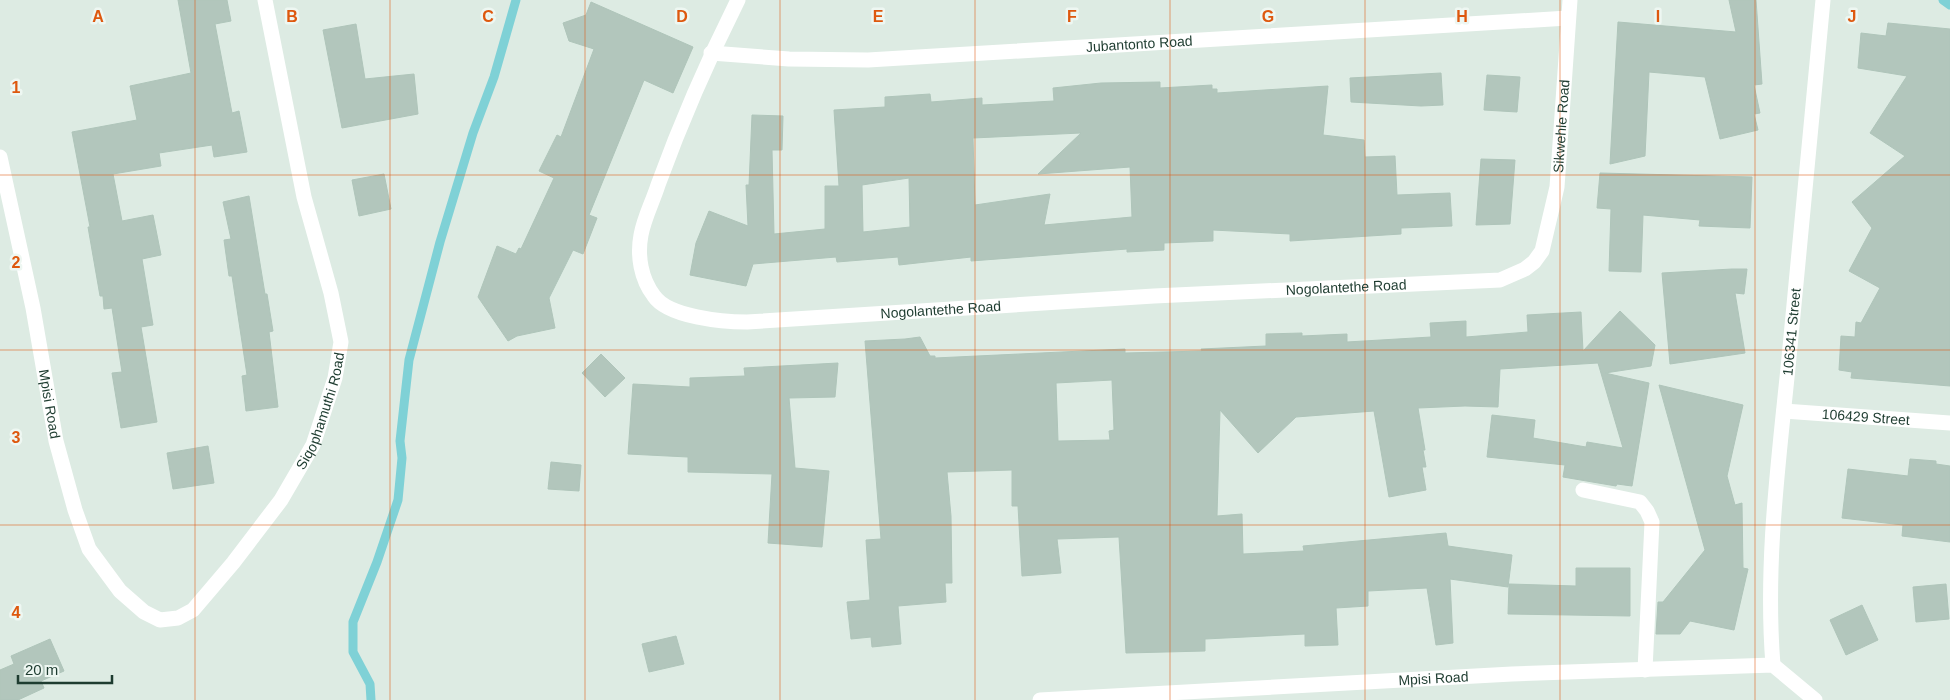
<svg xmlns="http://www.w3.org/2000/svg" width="1950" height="700" viewBox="0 0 1950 700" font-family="Arial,sans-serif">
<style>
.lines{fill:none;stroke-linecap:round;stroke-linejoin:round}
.stream{stroke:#7fd1d6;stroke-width:9}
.building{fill:#b2c6bc;stroke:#afc5ba;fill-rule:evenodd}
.service{stroke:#fff;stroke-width:15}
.minor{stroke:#fff;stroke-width:15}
.grid{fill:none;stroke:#de580e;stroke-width:1;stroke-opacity:0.55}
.labels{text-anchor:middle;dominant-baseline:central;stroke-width:5;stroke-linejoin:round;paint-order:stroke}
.street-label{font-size:14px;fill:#1e3c30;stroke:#eef7f2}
.grid-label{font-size:16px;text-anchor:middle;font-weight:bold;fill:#de580e;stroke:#eef7f2;stroke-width:5;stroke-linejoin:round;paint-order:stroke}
</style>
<rect width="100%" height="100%" fill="#ddebe3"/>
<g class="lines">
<path class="stream" d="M 1943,0 L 1950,5
M 371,700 L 370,684 L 353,652 L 353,622 L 377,562 L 398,500 L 402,458 L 400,441 L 409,360 L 440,242 L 473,133 L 494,77 L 516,0"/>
</g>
<path class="building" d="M 178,0 L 227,0 L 231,21 L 215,24 L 232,113 L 239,111 L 247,152 L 214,157 L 212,145 L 159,153 L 161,166 L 113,174 L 122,221 L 153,215 L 161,255 L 142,259 L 153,325 L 141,327 L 157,422 L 121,428 L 112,373 L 122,372 L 112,308 L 104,309 L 103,296 L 100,296 L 88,227 L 90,227 L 72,132 L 137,120 L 130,86 L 191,73 Z
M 1729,0 L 1756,0 L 1762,84 L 1754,85 L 1760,113 L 1754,114 L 1758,130 L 1720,139 L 1705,77 L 1649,72 L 1645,156 L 1610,164 L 1618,22 L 1736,32 Z
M 591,2 L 693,47 L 673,93 L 644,80 L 589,215 L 597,218 L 583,254 L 573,250 L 549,298 L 555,328 L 517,336 L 508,341 L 478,297 L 497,246 L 516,254 L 519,248 L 521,249 L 554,178 L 539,171 L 557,135 L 561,137 L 594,49 L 569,41 L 563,23 L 586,15 Z
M 1888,23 L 1950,29 L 1950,386 L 1851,378 L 1852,372 L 1839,370 L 1841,336 L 1855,337 L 1856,322 L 1861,323 L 1880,288 L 1849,271 L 1872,228 L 1852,202 L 1905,156 L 1870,133 L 1907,76 L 1858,68 L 1861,33 L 1886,36 Z
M 356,24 L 365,79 L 414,74 L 418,114 L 342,128 L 323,30 Z
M 1441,73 L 1443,105 L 1421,106 L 1351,102 L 1350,78 Z
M 1487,75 L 1520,77 L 1517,112 L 1484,110 Z
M 1160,82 L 1160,88 L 1212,85 L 1212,89 L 1217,89 L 1217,93 L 1328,86 L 1323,135 L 1364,140 L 1365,157 L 1395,156 L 1397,195 L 1450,193 L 1452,226 L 1401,228 L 1401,234 L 1290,241 L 1290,234 L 1213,230 L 1213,241 L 1164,243 L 1164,250 L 1127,252 L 1127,249 L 971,261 L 971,257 L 899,265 L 898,257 L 837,262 L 836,257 L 753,264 L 746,286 L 690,275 L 696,243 L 709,211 L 748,226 L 746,185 L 749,185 L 752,115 L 783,116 L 782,150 L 772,150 L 774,234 L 825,229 L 825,186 L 839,186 L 834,110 L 885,107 L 885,97 L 930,94 L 931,102 L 982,98 L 982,105 L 1054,101 L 1053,88 L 1101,83 ZM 1081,133 L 1038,174 L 1130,167 L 1132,217 L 1044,225 L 1050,194 L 975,205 L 973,138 ZM 909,178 L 910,227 L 863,232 L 862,185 Z
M 1481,159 L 1515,160 L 1510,224 L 1476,225 Z
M 1600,173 L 1752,177 L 1750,228 L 1699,226 L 1700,220 L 1643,215 L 1641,272 L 1609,271 L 1611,209 L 1597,208 Z
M 384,174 L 391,209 L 359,216 L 352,180 Z
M 249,196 L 265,294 L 267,294 L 273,331 L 269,332 L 278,407 L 246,411 L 242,376 L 247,375 L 232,276 L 229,276 L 224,240 L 231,239 L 223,202 Z
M 1732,269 L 1747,269 L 1744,294 L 1735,293 L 1745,353 L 1670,364 L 1662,273 Z
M 1620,311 L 1655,345 L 1651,366 L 1605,373 L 1649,383 L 1632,486 L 1617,484 L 1616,486 L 1563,477 L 1565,465 L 1487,457 L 1492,415 L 1535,420 L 1533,438 L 1586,447 L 1587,442 L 1623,448 L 1598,363 L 1500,369 L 1498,407 L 1465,406 L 1418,408 L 1425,450 L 1423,450 L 1426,467 L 1422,467 L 1426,490 L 1389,497 L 1374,411 L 1296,417 L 1258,453 L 1220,410 L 1217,516 L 1242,514 L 1243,554 L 1304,551 L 1303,546 L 1446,533 L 1448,546 L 1512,555 L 1508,587 L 1450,579 L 1453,643 L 1436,645 L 1427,588 L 1368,591 L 1368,606 L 1336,608 L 1338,645 L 1305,646 L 1305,634 L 1205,639 L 1205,651 L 1126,653 L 1119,537 L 1057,539 L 1061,573 L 1022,576 L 1018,506 L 1012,506 L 1012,470 L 947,472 L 951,516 L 952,583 L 945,583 L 946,602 L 898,606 L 901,644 L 872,647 L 871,637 L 851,639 L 847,602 L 870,600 L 866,540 L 881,539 L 865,341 L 905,339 L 920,337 L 930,356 L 935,356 L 935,358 L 1125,349 L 1125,353 L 1202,351 L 1201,349 L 1266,346 L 1266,334 L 1302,333 L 1302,336 L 1347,334 L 1347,342 L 1431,337 L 1430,323 L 1466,321 L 1466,337 L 1528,332 L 1527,315 L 1581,312 L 1583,351 ZM 1112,380 L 1114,430 L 1109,431 L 1110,440 L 1058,441 L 1056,383 Z
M 601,354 L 625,378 L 605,397 L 582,373 Z
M 838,363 L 835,397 L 789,398 L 795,468 L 829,471 L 822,547 L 768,543 L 772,474 L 688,472 L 688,457 L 628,454 L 633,384 L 690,387 L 690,378 L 745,376 L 744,368 Z
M 1659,385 L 1743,405 L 1727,476 L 1735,505 L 1742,503 L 1743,568 L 1748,569 L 1734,630 L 1690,621 L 1680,634 L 1656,634 L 1658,602 L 1663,602 L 1705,550 Z
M 208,446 L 214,483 L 173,489 L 167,453 Z
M 1910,459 L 1936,461 L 1936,464 L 1950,466 L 1950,542 L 1902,536 L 1903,525 L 1842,518 L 1848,469 L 1908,476 Z
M 551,462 L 581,465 L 579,491 L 548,489 Z
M 1576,568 L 1630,568 L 1630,616 L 1508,614 L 1509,584 L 1576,586 Z
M 1946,584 L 1949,619 L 1916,622 L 1913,587 Z
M 1862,605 L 1878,640 L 1846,655 L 1830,620 Z
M 676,636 L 684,664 L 649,672 L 642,644 Z
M 50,639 L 64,671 L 41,681 L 44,688 L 18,700 L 0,700 L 0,670 L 14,664 L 11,656 Z"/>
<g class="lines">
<path class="service" d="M 1583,490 L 1640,502 L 1647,511 L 1652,522 L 1645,670"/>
<g class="minor">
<path id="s1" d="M 738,0 C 708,60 681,122 658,185 C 653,201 644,218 641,235 C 637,256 641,279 654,296 C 668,317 723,322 747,322 L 1154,296 L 1500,280 L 1525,269 L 1534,262 L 1542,251 L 1557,187 L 1570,0"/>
<path id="s2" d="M 711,53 L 789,59 L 868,60 L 1568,18"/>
<path id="s3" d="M 0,157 L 33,308 L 56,441 L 75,510 L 89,549 L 120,591 L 144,612 L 160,620 L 178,618 L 193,610 L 233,563 L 281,500 L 313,445 L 335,378 L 341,342 L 331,293 L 304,197 L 265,0"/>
<path id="s4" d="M 1784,411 L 1950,423"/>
<path id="s5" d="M 1773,665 C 1765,566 1778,466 1788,368 C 1800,245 1811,123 1823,0"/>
<path id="s6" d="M 1040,700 L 1512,674 L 1773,665 L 1815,700"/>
</g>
</g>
<path class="grid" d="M 195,0 L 195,700M 390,0 L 390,700M 585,0 L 585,700M 780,0 L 780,700M 975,0 L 975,700M 1170,0 L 1170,700M 1365,0 L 1365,700M 1560,0 L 1560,700M 1755,0 L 1755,700M 0,175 L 1950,175M 0,350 L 1950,350M 0,525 L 1950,525"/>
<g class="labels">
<g class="street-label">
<text stroke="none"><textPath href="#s2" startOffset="429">Jubantonto Road</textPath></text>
<text stroke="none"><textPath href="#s1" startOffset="1351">Sikwehle Road</textPath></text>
<text stroke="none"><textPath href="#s1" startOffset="1018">Nogolantethe Road</textPath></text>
<text stroke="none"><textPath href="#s1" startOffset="612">Nogolantethe Road</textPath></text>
<text stroke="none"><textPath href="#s5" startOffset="334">106341 Street</textPath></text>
<text stroke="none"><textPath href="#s3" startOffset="252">Mpisi Road</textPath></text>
<text stroke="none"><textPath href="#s3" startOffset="779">Siqophamuthi Road</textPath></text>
<text stroke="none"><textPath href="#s4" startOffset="82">106429 Street</textPath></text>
<text stroke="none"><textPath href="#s6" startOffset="394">Mpisi Road</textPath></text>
</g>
</g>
<g class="grid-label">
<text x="98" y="22">A</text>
<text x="292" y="22">B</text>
<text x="488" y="22">C</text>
<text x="682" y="22">D</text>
<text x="878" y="22">E</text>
<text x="1072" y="22">F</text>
<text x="1268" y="22">G</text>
<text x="1462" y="22">H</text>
<text x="1658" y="22">I</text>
<text x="1852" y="22">J</text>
<text x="16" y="93">1</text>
<text x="16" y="268">2</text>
<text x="16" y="443">3</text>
<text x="16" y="618">4</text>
</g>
<path d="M18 675v8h94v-8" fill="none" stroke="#1e3c30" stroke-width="2.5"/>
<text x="25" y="675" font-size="15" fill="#1e3c30" stroke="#eef7f2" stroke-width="4" paint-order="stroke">20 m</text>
</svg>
